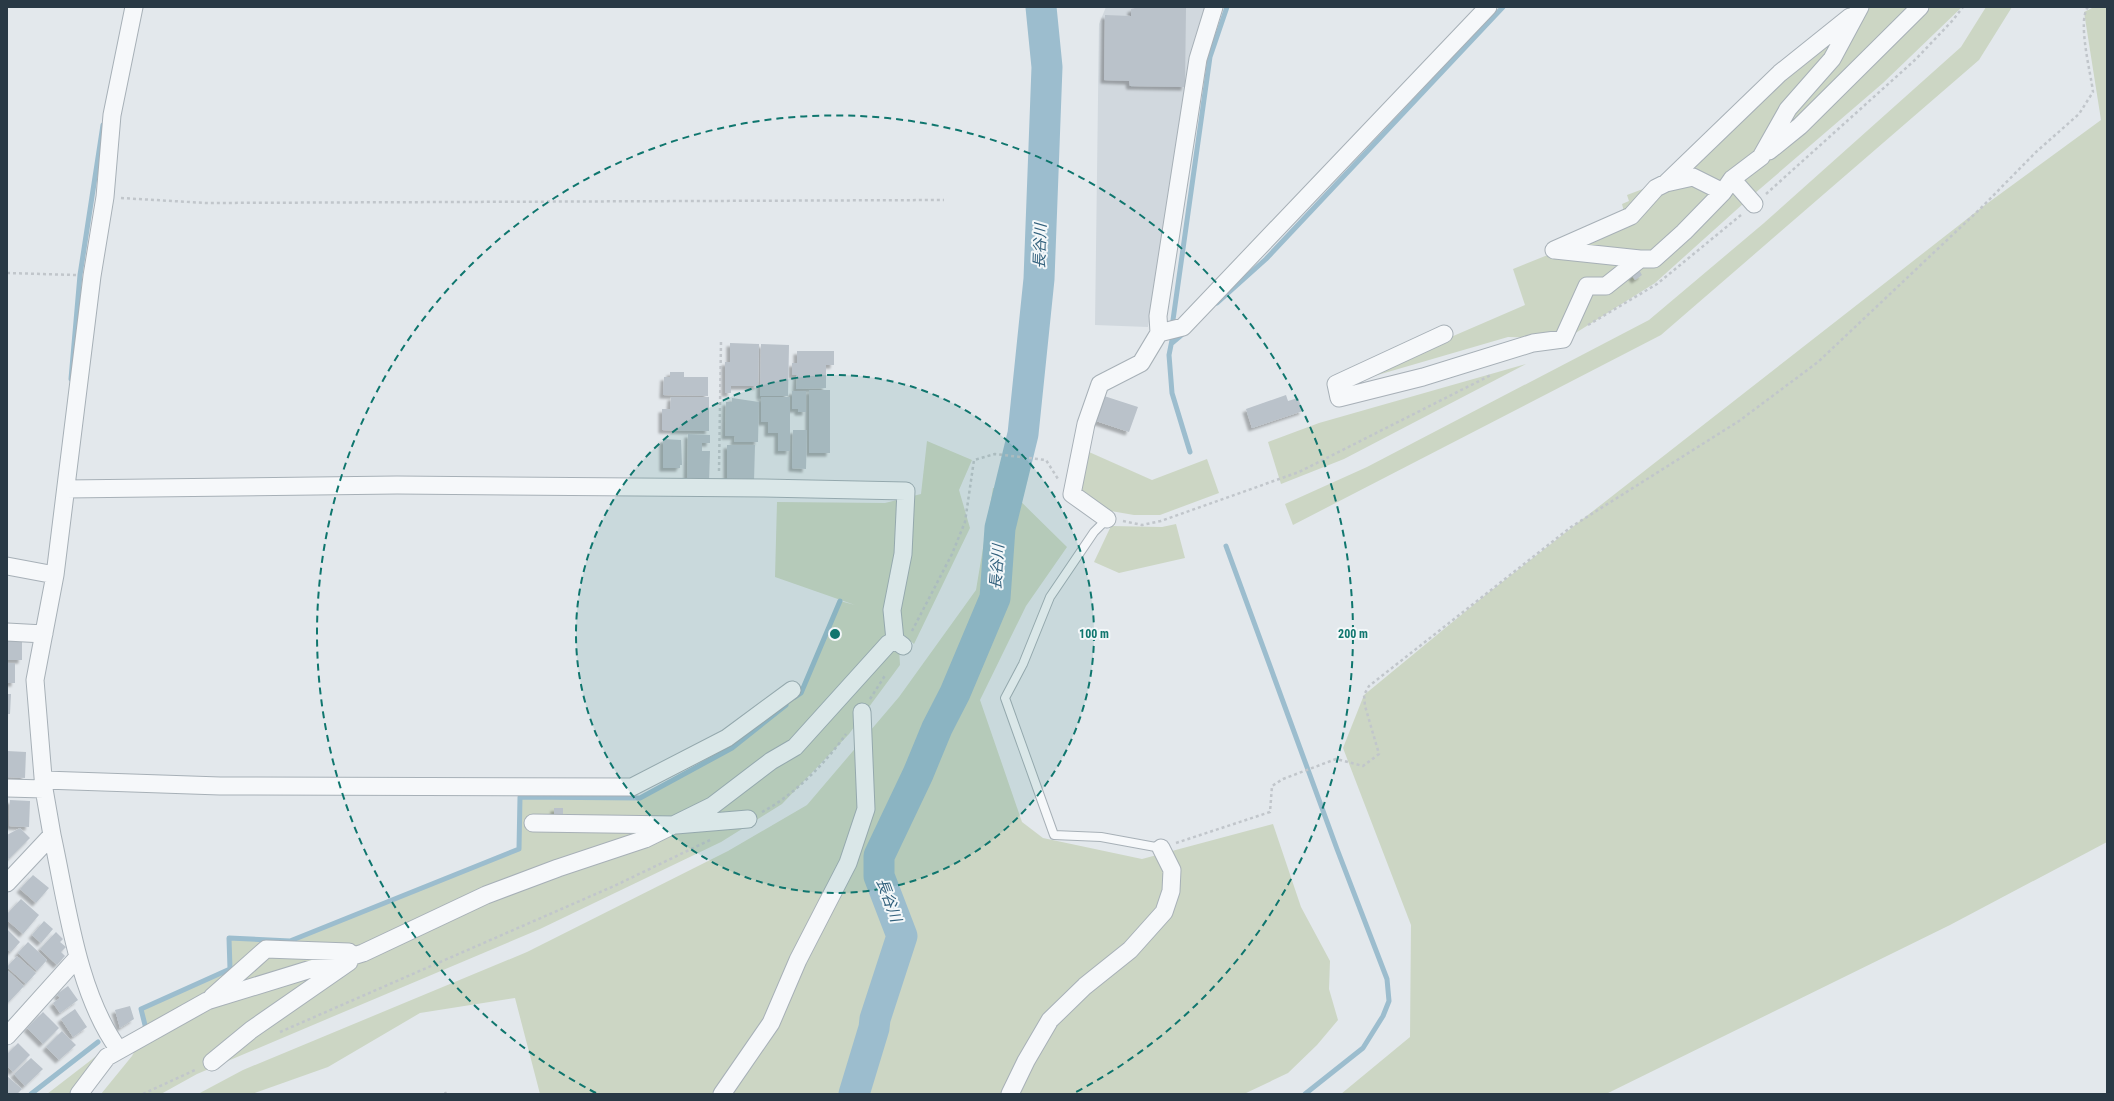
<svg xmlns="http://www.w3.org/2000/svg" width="2114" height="1101" viewBox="0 0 2114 1101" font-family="'Roboto Condensed','Noto Sans JP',sans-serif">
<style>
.built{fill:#d1d8de}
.green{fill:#ccd6c4}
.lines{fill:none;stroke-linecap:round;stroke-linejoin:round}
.stream{stroke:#9cbdce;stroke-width:5}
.river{stroke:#9cbdce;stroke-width:31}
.building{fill:#bac2ca;filter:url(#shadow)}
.lane-casing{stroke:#a7b0b7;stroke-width:10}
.street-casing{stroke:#a7b0b7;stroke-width:19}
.path{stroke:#c1c6cb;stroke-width:2.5;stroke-dasharray:3 3;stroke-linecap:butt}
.lane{stroke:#f6f8fa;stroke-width:8}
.street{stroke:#f6f8fa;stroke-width:17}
.ring{fill:none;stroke:#0f766e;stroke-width:2;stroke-dasharray:7 5}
.labels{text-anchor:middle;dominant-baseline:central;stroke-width:4;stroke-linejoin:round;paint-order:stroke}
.water-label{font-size:15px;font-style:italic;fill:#31607c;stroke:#f3f7f9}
.centre{fill:#0f766e;stroke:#f3f7f9;stroke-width:2}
.ring-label{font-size:12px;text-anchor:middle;font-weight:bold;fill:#0f766e;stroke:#f3f7f9;stroke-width:4;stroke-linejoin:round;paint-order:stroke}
</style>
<defs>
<filter id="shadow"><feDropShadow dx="-3.5" dy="3.5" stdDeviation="1" flood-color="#0004"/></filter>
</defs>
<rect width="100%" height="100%" fill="#e3e8ec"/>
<path class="built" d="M 1106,7 L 1210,7 L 1194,61 L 1148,327 L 1095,325 L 1099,24 Z"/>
<path class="green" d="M 1864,7 L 1962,7 L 1883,83 L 1754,194 L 1655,283 L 1566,339 L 1508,337 L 1333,388 L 1525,305 L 1513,269 L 1627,223 L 1622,204 L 1629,201 L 1627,195 L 1656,184 Z
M 1986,7 L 2012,7 L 1979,60 L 1661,335 L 1293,525 L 1285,504 L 1367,467 L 1649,320 L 1764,223 L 1961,47 Z
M 2094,7 L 2107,7 L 2107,842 L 1950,925 L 1606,1094 L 1341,1094 L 1410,1037 L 1411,925 L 1343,748 L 1364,695 L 1483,597 L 1981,208 L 2101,120 L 2084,12 Z
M 1526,364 L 1344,459 L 1281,484 L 1268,442 L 1319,423 Z
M 927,441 L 972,460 L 959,490 L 970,528 L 914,644 L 898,630 L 900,665 L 849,734 L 782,804 L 721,842 L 540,929 L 197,1074 L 161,1094 L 101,1094 L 132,1056 L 146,1029 L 141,1009 L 230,969 L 229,938 L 290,941 L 518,849 L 520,797 L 640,798 L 732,748 L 801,693 L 840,601 L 855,605 L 775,577 L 777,502 L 885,503 L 921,494 Z
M 1089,452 L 1152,480 L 1207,459 L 1219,493 L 1160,515 L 1134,515 L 1105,510 L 1078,488 Z
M 993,488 L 1007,488 L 1067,547 L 1026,606 L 980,700 L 1022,822 L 1043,838 L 1142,859 L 1273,824 L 1301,907 L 1330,961 L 1329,989 L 1338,1020 L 1317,1045 L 1288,1073 L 1244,1094 L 540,1094 L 515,998 L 420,1013 L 328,1067 L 252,1094 L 198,1094 L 243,1070 L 527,952 L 728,851 L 807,805 L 899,697 L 976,590 Z
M 1176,524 L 1185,558 L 1119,573 L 1094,562 L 1111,526 L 1162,527 Z
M 108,1047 L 82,1094 L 47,1094 Z"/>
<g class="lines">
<path class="stream" d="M 1217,303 L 1266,259 L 1503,7
M 1172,327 L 1210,57 L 1227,7
M 1172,340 L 1169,355 L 1172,393 L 1190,452
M 1172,343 L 1185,332
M 71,379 L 80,275 L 103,125
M 1226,546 L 1337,849 L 1387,979 L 1389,1001 L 1383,1016 L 1363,1048 L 1305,1094
M 795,697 L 801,693 L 840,601
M 145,1030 L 146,1029 L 141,1009 L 230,969 L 229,938 L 290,941 L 519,849 L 520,797 L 640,798 L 732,748 L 786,705
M 31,1094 L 98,1042"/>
<path class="river" d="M 854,1094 L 874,1028 L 875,1019 L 902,936 L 879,876 L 879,856 L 918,774 L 937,728 L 955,693 L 995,598 L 1000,528 L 1023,434 L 1039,279 L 1047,67 L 1041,7"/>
</g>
<path class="building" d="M 1139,7 L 1186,7 L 1185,87 L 1130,86 L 1129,81 L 1104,80 L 1105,15 L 1131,16 L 1131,9 Z
M 1638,268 L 1642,275 L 1635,280 L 1630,273 Z
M 730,343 L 759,344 L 758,386 L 731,386 L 731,393 L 725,393 L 725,362 L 730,362 Z
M 761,344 L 789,345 L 788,396 L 760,396 Z
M 797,351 L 834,351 L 834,365 L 826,365 L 826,388 L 796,389 L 797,375 L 792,375 L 792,363 L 797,363 Z
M 670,372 L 684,372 L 684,377 L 708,377 L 708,396 L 663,395 L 664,377 L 670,377 Z
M 809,390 L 830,390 L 830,453 L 809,453 Z
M 792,391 L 806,391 L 806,412 L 798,412 L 798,409 L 792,409 Z
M 1101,395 L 1138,407 L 1129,432 L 1093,420 Z
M 1286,395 L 1288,401 L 1298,398 L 1303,411 L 1252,428 L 1246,409 Z
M 671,397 L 709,397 L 709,431 L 662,430 L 662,409 L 670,409 Z
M 761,397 L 790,397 L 790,451 L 778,451 L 778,433 L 768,433 L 768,422 L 761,422 Z
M 732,398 L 759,402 L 758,442 L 734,442 L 735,436 L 725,436 L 726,402 L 732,402 Z
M 793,430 L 807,430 L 806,469 L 792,468 Z
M 688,434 L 710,435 L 710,443 L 702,443 L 702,451 L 710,451 L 709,482 L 687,482 Z
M 663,439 L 681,440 L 682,465 L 680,465 L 680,468 L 663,468 Z
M 727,445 L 755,445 L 754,482 L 727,481 Z
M 7,641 L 22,641 L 22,660 L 7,660 Z
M 7,663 L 15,663 L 15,683 L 7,683 Z
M 7,694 L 11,694 L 10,714 L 7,714 Z
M 7,751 L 26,752 L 25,778 L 7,777 Z
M 10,800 L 30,801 L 29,827 L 9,826 Z
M 554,808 L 563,808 L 563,815 L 554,815 Z
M 20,828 L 30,838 L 9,859 L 7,857 L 7,835 Z
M 33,875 L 49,888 L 36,903 L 20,889 Z
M 21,899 L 39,915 L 23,934 L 7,920 L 7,914 Z
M 44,921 L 53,929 L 41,943 L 32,935 Z
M 7,929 L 20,942 L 11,952 L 7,949 Z
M 56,932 L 63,939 L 60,942 L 66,947 L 61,952 L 65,956 L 57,965 L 40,949 Z
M 28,942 L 47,960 L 37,971 L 18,953 Z
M 17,956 L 36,973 L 26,984 L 7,967 Z
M 7,970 L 24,986 L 7,1004 Z
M 68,986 L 78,1000 L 60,1013 L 53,1003 L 60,998 L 57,994 Z
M 130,1006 L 134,1019 L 120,1028 L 115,1010 Z
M 75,1009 L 87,1027 L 73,1037 L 61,1019 Z
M 43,1012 L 59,1028 L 43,1044 L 27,1028 Z
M 62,1031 L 76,1045 L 59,1060 L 46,1047 Z
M 18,1043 L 30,1055 L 13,1072 L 7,1066 L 7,1054 Z
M 31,1058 L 43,1069 L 25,1086 L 14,1074 Z
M 7,1076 L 22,1089 L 17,1094 L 7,1094 Z"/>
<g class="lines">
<defs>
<path id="lane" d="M 1107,519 L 1094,532 L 1050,597 L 1023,664 L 1005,698 L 1054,835 L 1101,837 L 1161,848"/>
<path id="street" d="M 1769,151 L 1800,126 L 1920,7
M 1732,179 L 1754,204
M 1666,183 L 1780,73 L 1850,17
M 1554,250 L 1631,216 L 1656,188 L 1666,183 L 1693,177 L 1723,192
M 1555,250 L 1640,259
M 1159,333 L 1183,327 L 1488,7
M 1444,334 L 1336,384 L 1339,398 L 1423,377 L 1533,343 L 1563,339 L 1587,286 L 1606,286 L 1640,259 L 1654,259 L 1684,232 L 1723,192 L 1732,179 L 1761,157 L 1788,109 L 1832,59 L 1860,7
M 66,489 L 397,485 L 764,488 L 906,491 L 903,554 L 892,610 L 895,640 L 903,646
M 1107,519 L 1072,494 L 1086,424 L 1100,384 L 1141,363 L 1159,333 L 1158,316 L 1198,59 L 1214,7
M 7,566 L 55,575
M 7,632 L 44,634
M 44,780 L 220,786 L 632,787 L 727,738 L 792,690
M 7,788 L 44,789
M 533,823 L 676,825 L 748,819
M 52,835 C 67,903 77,993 119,1050
M 7,883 L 52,835 L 44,789 L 35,680 L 55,575 L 92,276 L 105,197 L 112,115 L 134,7
M 212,997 L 266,949 L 349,952
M 7,1036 L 78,957
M 212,1062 L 251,1030 L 349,962
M 79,1094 L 107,1057 L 207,1001 L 363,953 L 486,895 L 558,868 L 645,839 L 712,806 L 771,761 L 795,747 L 888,644 L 895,640
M 722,1094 L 771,1023 L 798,960 L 848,863 L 866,809 L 862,712
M 1010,1094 L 1026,1061 L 1050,1020 L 1085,986 L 1130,950 L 1164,912 L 1171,891 L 1172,870 L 1161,848"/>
</defs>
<use href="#lane" class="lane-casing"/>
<use href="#street" class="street-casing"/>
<path class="path" d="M 1766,194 L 1916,59 L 1953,20 L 1963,7
M 121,198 L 206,203 L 944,200
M 7,273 L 76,275
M 1588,325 L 1657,284 L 1741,215
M 719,471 L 721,341
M 1123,521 L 1142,525 L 1161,521 L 1299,472 L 1491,375
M 912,631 L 952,554 L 965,522 L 974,460 L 995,454 L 1046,460 L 1058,479
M 870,699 L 886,674
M 762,812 C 793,796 826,763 846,734
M 1176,843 L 1270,812 L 1272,786 L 1283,779 L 1336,759 L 1363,766 L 1379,754 L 1365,706 L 1364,695 L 1369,686 L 1571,527 L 1739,421 L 1818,362 L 1981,208 L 2036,152 L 2079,114 L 2093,92 C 2091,74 2077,21 2088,7
M 280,1032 L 614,886 L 710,840
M 445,1092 L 446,1094
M 143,1094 L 197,1069"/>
<use href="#lane" class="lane"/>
<use href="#street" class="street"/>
</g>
<circle cx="835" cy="634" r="259" fill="#0f766e" fill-opacity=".12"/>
<g class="ring">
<circle cx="835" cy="634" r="259"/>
<path d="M596 1093A518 518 0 1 1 1074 1093"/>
</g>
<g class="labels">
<g class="water-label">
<text transform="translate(1040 246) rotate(-88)">長谷川</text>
<text transform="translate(997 567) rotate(-86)">長谷川</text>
<text transform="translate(889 900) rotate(70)">長谷川</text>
</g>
</g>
<circle cx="835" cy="634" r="6" class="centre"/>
<g class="ring-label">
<text x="1094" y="638">100 m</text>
<text x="1353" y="638">200 m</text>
</g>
<rect width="2114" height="1101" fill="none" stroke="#293945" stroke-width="16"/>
</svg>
